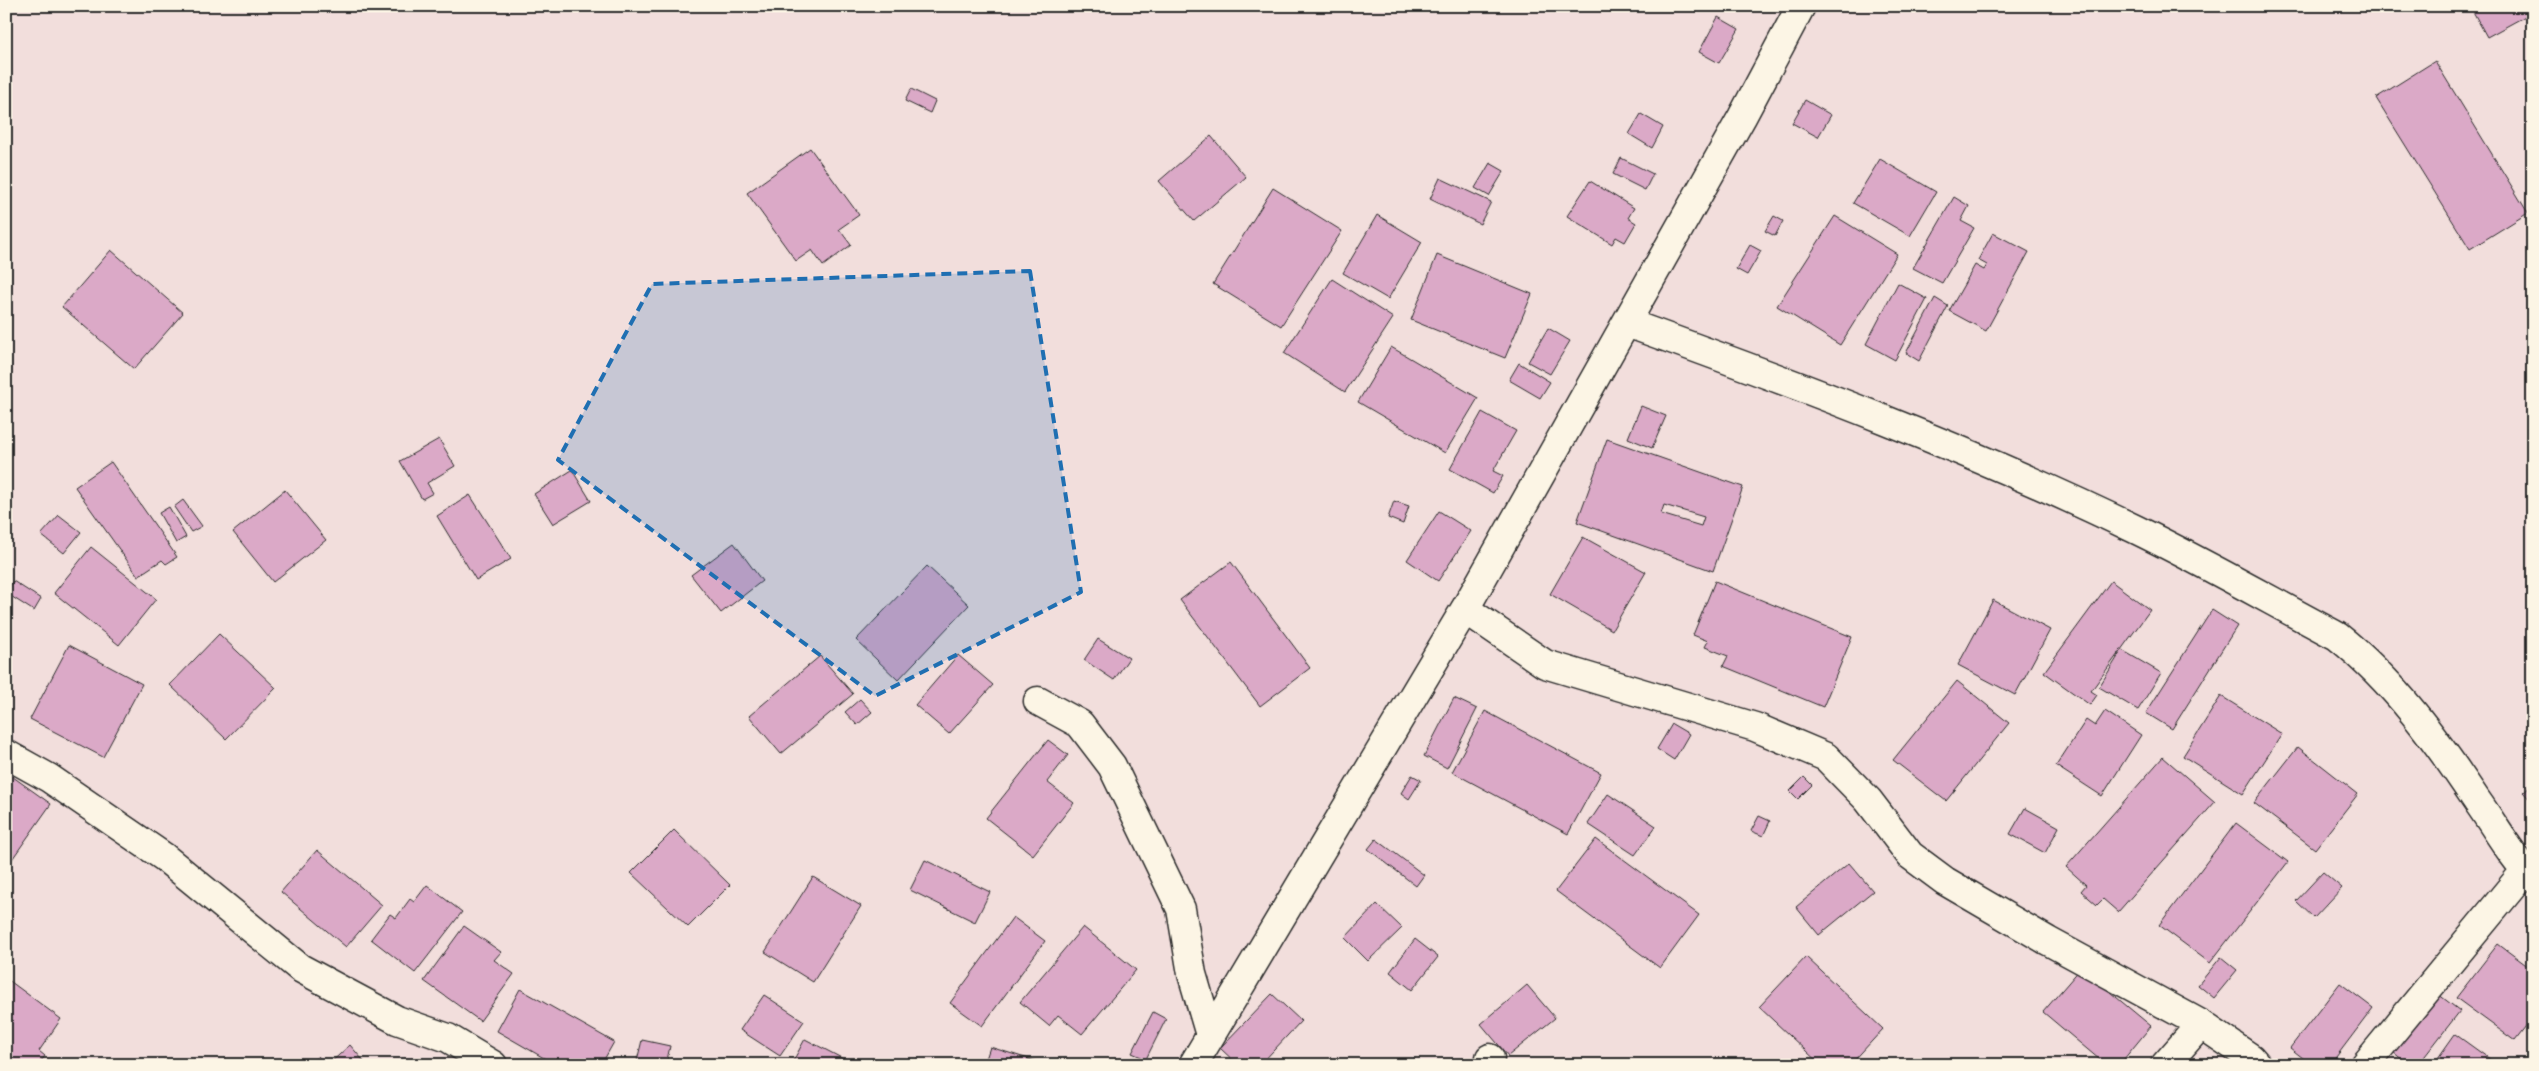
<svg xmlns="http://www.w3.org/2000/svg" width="2539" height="1071" viewBox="0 0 2539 1071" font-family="Mali,sans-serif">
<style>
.building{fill:#dba9c7;stroke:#2b2b2b;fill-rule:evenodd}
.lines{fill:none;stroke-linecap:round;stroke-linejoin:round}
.minor-casing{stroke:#2b2b2b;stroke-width:31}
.minor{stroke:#fcf5e5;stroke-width:28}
.marked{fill:#1f6fb2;fill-opacity:0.2;stroke:#1f6fb2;stroke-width:4;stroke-dasharray:10 6;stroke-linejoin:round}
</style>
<rect width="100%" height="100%" fill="#f2dedc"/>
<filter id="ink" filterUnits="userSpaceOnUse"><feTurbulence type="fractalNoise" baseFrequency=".02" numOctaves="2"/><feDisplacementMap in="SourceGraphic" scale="10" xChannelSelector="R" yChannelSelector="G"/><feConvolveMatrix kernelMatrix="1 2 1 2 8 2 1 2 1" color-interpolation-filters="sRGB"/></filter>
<g filter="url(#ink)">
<path class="building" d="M 2470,6 L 2533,6 L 2533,12 L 2487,37 Z
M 1718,17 L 1739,29 L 1719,63 L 1699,52 Z
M 2435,61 L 2528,213 L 2470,249 L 2376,98 Z
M 911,89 L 935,101 L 930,113 L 905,101 Z
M 1805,100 L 1831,115 L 1818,137 L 1792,123 Z
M 1641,114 L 1663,127 L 1652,148 L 1629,134 Z
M 1211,136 L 1246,177 L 1194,221 L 1159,181 Z
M 810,148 L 859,215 L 839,229 L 851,245 L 823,266 L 812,250 L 796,261 L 747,193 Z
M 1621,158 L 1653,174 L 1645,190 L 1613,174 Z
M 1880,159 L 1936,192 L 1910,236 L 1853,203 Z
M 1490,163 L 1504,171 L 1489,196 L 1475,188 Z
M 1440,178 L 1491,202 L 1480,224 L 1430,199 Z
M 1590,181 L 1634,208 L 1628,218 L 1636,223 L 1625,242 L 1616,237 L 1612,244 L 1567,216 Z
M 1273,188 L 1342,231 L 1281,326 L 1213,284 Z
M 1954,197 L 1969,206 L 1961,221 L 1974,228 L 1942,283 L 1913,268 Z
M 1377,215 L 1422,242 L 1388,299 L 1343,273 Z
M 1774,216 L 1783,221 L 1775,236 L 1765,231 Z
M 1835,216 L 1897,254 L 1840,345 L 1777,306 Z
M 1993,233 L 2029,252 L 1986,331 L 1949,311 L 1975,265 L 1984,270 L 1987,265 L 1978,260 Z
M 1750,245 L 1761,251 L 1747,275 L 1736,269 Z
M 111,250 L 183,313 L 134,369 L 62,307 Z
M 1437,255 L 1532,294 L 1505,358 L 1411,320 Z
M 1332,279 L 1393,318 L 1345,392 L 1284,353 Z
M 1898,283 L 1927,299 L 1895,360 L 1866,344 Z
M 1935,298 L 1948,306 L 1919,361 L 1906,353 Z
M 1548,328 L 1570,341 L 1550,374 L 1528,362 Z
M 1391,347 L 1478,398 L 1445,453 L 1358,402 Z
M 1519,363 L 1550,382 L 1540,398 L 1509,380 Z
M 1641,406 L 1666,416 L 1652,448 L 1628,438 Z
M 1482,412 L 1516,431 L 1493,471 L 1503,476 L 1493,493 L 1450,469 Z
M 439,439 L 455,466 L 427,483 L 433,493 L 422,499 L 400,461 Z
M 1607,439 L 1743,487 L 1713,571 L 1577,522 ZM 1664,505 L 1704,517 L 1701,526 L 1661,514 Z
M 111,462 L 177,557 L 166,564 L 162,560 L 138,576 L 75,487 Z
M 572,470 L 591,501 L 553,524 L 534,494 Z
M 285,490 L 326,540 L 273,582 L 233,532 Z
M 470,495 L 511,559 L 476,580 L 437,516 Z
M 183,500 L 202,526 L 191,532 L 174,507 Z
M 1394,501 L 1409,506 L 1403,524 L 1388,518 Z
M 169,507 L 186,537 L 176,543 L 159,513 Z
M 1439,511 L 1471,531 L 1438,581 L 1407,560 Z
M 59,515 L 81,532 L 64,553 L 41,535 Z
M 1583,537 L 1646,572 L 1612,630 L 1550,594 Z
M 734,543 L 762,581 L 721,613 L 691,575 Z
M 91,547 L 156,599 L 119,645 L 54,593 Z
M 1231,562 L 1310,668 L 1260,706 L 1180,600 Z
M 927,566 L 969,605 L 898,680 L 856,640 Z
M 13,581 L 41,599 L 34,611 L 6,593 Z
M 1715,581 L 1852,637 L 1823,707 L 1723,666 L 1728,656 L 1705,647 L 1708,641 L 1693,635 Z
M 2111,581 L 2150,610 L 2091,691 L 2097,695 L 2090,705 L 2044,672 Z
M 1993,600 L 2050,630 L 2015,695 L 1958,665 Z
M 2212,610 L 2237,626 L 2172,729 L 2146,713 Z
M 219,634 L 276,688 L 226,739 L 170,685 Z
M 1098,639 L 1129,658 L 1114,680 L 1084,660 Z
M 69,645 L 142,684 L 103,757 L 30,719 Z
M 2122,650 L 2161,673 L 2138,710 L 2099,687 Z
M 958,655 L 993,685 L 949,734 L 915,705 Z
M 820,656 L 853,694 L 781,754 L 749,716 Z
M 1957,681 L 2009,723 L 1946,801 L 1893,760 Z
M 2221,696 L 2282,734 L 2243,794 L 2183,756 Z
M 1454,698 L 1477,709 L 1447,768 L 1424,756 Z
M 860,699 L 872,712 L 857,725 L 845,712 Z
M 1485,711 L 1601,773 L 1568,834 L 1452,772 Z
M 2105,711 L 2141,735 L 2102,796 L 2056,766 L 2086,720 L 2095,726 Z
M 1672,724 L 1689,734 L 1674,760 L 1657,749 Z
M 1048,740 L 1068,755 L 1047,782 L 1074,803 L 1033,855 L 986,818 Z
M 2298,747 L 2358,794 L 2315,849 L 2254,803 Z
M 2163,757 L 2215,802 L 2118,912 L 2103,899 L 2097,905 L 2081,891 L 2086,885 L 2066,867 Z
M 6,772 L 51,804 L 8,865 L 6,864 Z
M 1412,775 L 1421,780 L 1409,799 L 1401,793 Z
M 1804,777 L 1812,785 L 1798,799 L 1790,791 Z
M 2533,783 L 2533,803 L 2523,792 Z
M 1608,794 L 1656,826 L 1635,855 L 1588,824 Z
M 2025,808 L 2059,827 L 2045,853 L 2010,834 Z
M 1759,816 L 1770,821 L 1763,836 L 1751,831 Z
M 2236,823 L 2288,862 L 2210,963 L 2159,925 Z
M 674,830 L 730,885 L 688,927 L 631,873 Z
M 1376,839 L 1424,875 L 1416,886 L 1368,849 Z
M 1596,839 L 1699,915 L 1660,968 L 1556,891 Z
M 317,850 L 382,905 L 346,947 L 281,892 Z
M 925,860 L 990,892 L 975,922 L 910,890 Z
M 1849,863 L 1873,891 L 1819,935 L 1796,907 Z
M 2323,872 L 2342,888 L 2314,918 L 2296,901 Z
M 813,877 L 861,906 L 813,982 L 765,952 Z
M 427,885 L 462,912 L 415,973 L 371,939 L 390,914 L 396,918 L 410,899 L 414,902 Z
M 1377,904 L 1402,928 L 1368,961 L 1345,938 Z
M 1013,917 L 1045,941 L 982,1026 L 950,1003 Z
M 464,926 L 501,952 L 494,960 L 514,974 L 480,1021 L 424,981 Z
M 1083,927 L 1136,970 L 1082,1034 L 1058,1015 L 1049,1026 L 1020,1002 Z
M 1415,939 L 1438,957 L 1412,990 L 1390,972 Z
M 2498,944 L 2533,970 L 2533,1018 L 2515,1041 L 2456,998 Z
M 1806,957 L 1883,1029 L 1850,1065 L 1821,1065 L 1759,1007 Z
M 2221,957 L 2237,970 L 2214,998 L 2198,985 Z
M 2081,968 L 2151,1026 L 2119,1065 L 2106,1065 L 2043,1012 Z
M 7,979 L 61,1019 L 39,1051 L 45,1056 L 38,1065 L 6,1065 Z
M 2340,983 L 2373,1008 L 2330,1065 L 2312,1065 L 2290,1048 Z
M 1527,985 L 1555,1018 L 1508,1056 L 1481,1024 Z
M 520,989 L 614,1042 L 601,1065 L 556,1065 L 497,1031 Z
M 1272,994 L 1301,1021 L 1260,1065 L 1238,1065 L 1220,1048 Z
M 2438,994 L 2460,1011 L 2418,1065 L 2409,1065 L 2393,1052 Z
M 764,995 L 804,1021 L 780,1056 L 740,1030 Z
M 1153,1012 L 1166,1019 L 1146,1059 L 1132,1053 Z
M 2455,1034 L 2498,1065 L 2433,1065 Z
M 805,1039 L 855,1065 L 791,1065 Z
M 642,1040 L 670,1046 L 666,1065 L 636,1065 Z
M 350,1045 L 367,1065 L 328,1065 Z
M 990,1047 L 1048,1065 L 984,1065 Z
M 318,1056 L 325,1065 L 308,1065 Z"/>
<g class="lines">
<defs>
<path id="minor" d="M 1627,323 C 1799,385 1972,450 2137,530 C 2205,563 2271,601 2337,636 C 2394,681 2437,741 2477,801 C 2495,826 2511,856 2533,878
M 1465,609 L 1545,664 L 1755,727 L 1826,757 L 1868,800 L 1910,855 L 1945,881 L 2048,941 L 2201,1024 L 2251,1058 L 2257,1065
M 1038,701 L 1080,724 L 1112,766 L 1181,909 L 1192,974 L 1210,1035
M 6,754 L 49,778 L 164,857 L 300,968 L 397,1020 L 448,1038 L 493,1065
M 1193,1065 L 1465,609 L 1742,117 L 1801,6
M 1489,1065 L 1490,1058
M 2165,1065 L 2201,1024
M 2365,1065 L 2525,871"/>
</defs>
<use href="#minor" class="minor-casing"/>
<use href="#minor" class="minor"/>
</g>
</g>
<path class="marked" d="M 1030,271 L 1081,592 L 875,696 L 558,460 L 652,284 Z"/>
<rect width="2539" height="1071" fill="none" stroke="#fcf5e5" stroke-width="25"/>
<rect x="12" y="12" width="2514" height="1046" fill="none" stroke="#2b2b2b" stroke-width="2" filter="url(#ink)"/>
</svg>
